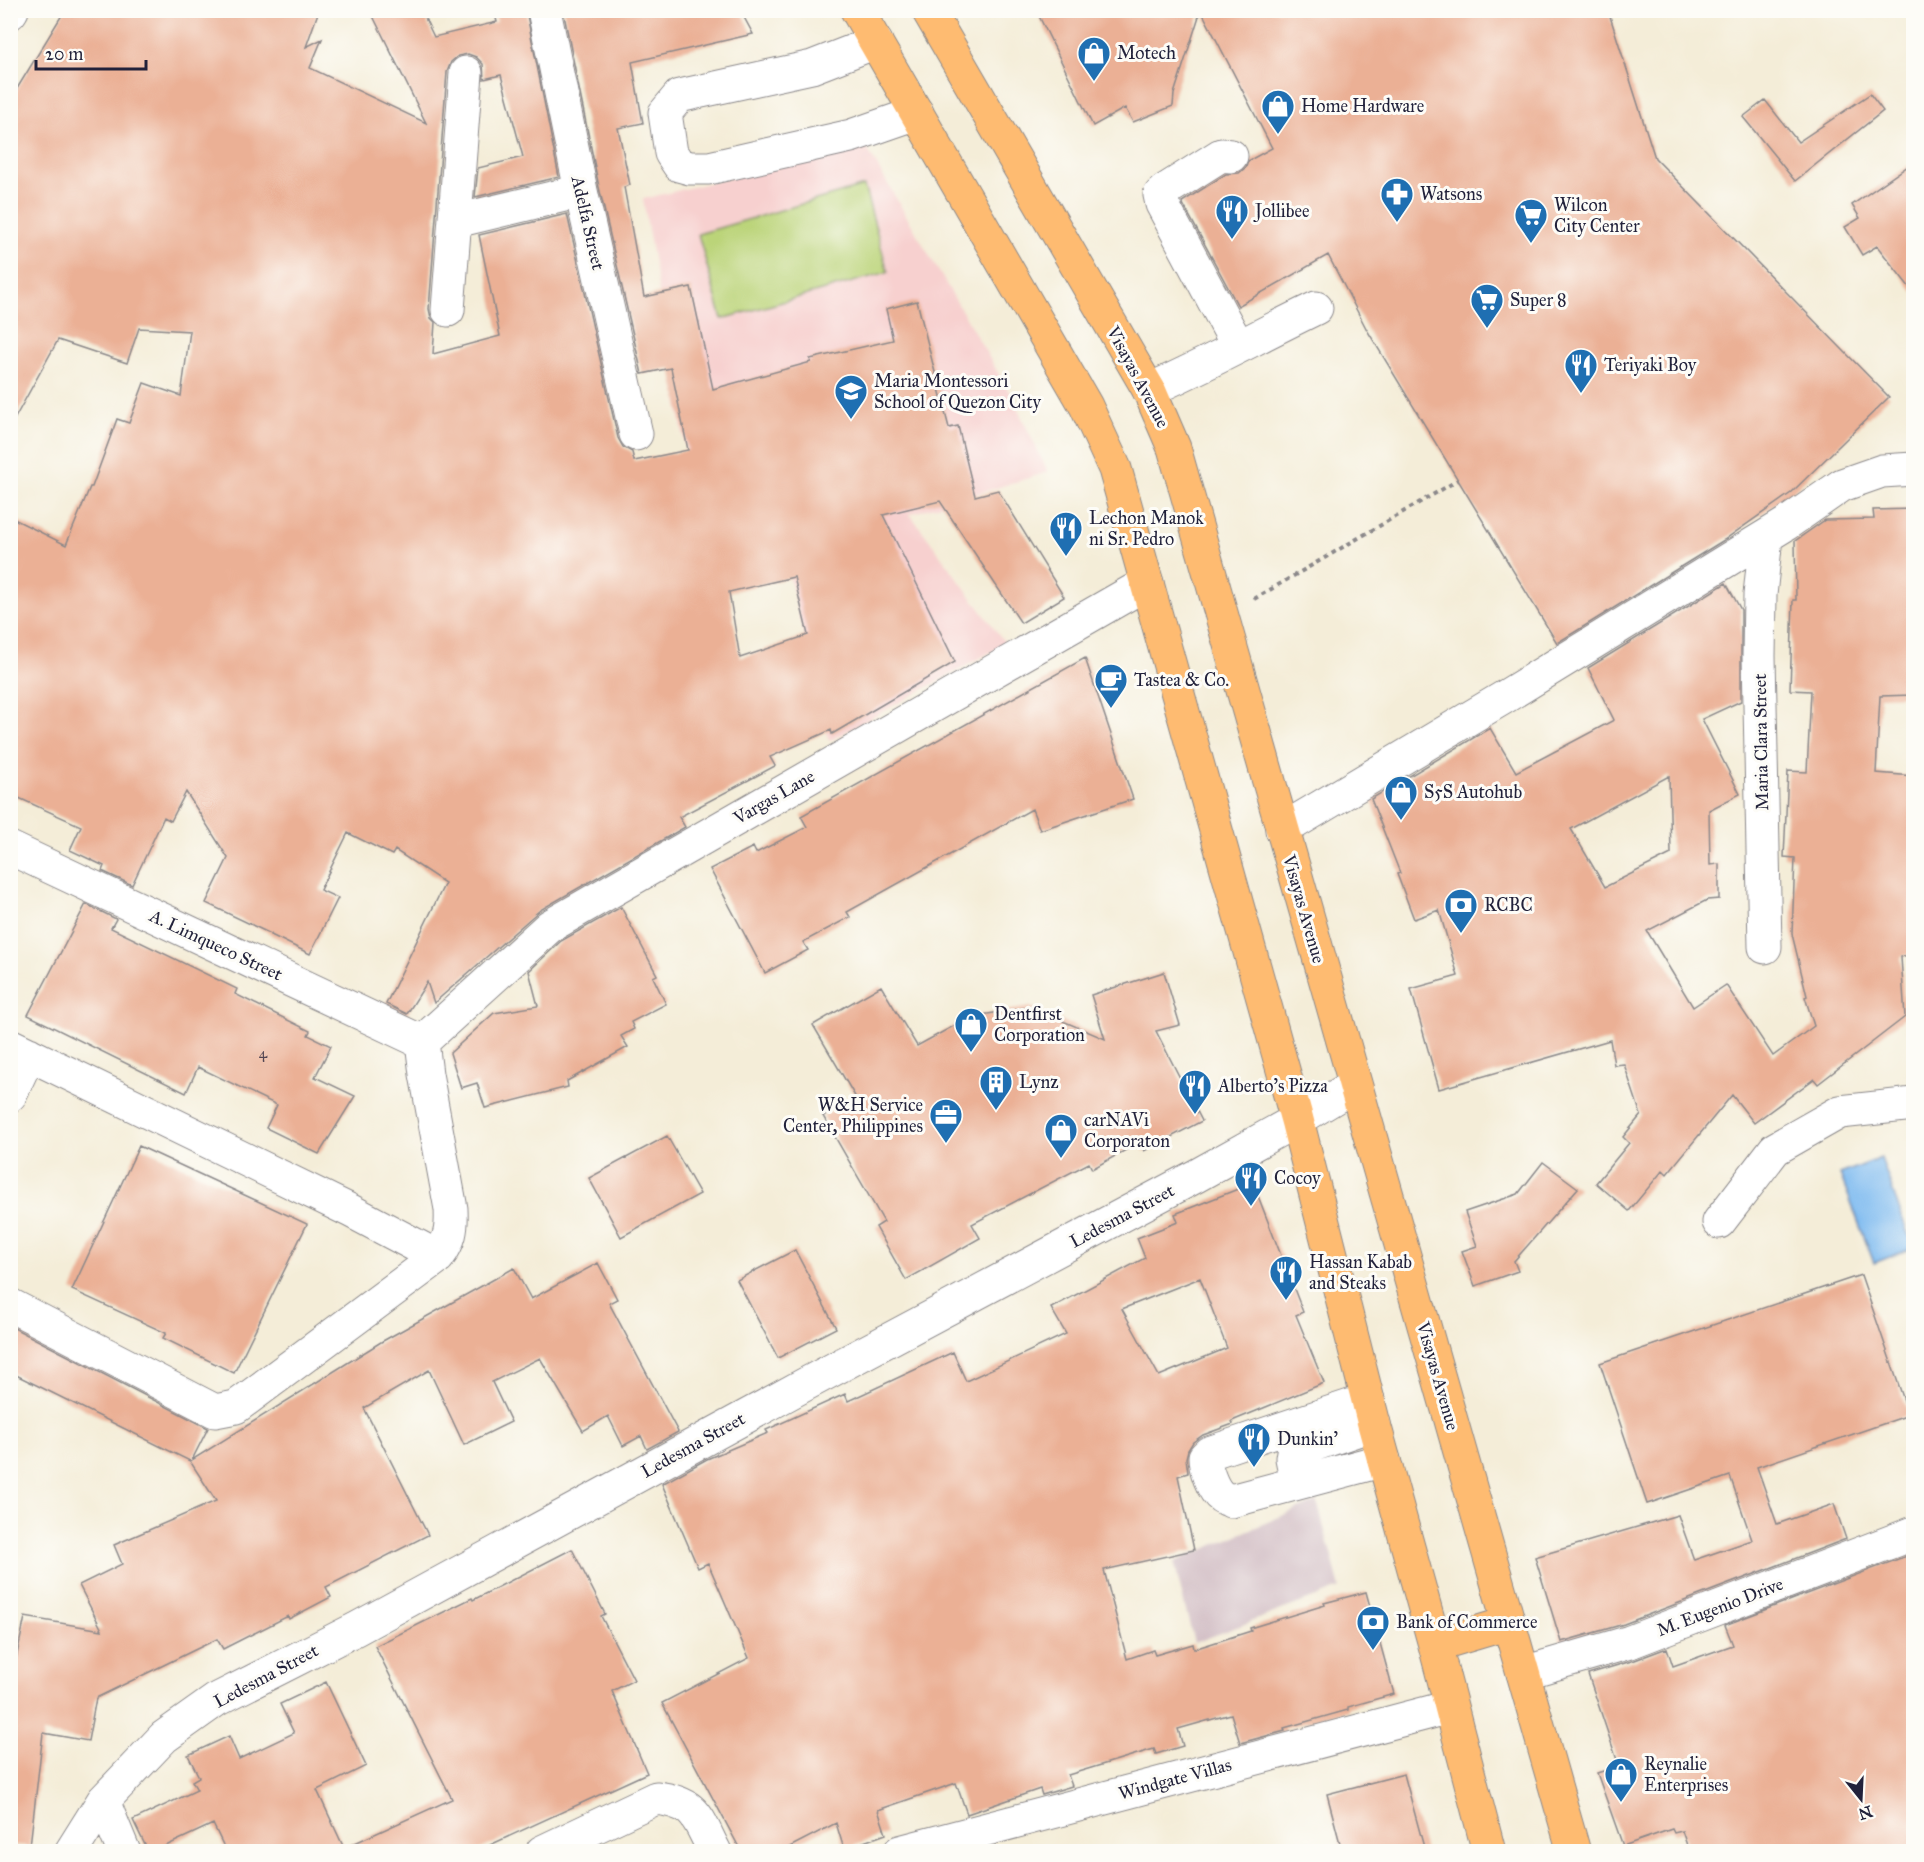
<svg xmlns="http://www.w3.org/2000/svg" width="1924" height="1862" viewBox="0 0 1924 1862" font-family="'IM FELL Great Primer',serif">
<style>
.built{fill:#f7d0cf}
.industrial{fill:#d2bec5}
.green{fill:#bbd479;stroke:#6e7b5a;stroke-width:1.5}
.water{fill:#7dbaf0;stroke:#506e96;stroke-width:1.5}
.building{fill:#ebb095;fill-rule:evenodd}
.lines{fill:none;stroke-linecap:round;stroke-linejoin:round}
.minor-casing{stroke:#8b888a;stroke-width:35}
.major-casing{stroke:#8b888a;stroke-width:35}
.path{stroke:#8b888a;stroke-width:4;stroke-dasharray:4.5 4.5;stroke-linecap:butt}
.minor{stroke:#fff;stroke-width:33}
.major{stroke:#febb71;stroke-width:33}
.labels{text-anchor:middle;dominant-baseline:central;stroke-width:6;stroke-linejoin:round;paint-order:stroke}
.number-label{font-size:15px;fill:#544652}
.poi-label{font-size:18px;fill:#22223b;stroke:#fdfcf7;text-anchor:start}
.street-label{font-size:18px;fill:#22223b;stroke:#fdfcf7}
</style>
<rect width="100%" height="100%" fill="#fdfcf7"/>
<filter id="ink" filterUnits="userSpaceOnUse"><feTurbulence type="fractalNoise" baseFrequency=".0167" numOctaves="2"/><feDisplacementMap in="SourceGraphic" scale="12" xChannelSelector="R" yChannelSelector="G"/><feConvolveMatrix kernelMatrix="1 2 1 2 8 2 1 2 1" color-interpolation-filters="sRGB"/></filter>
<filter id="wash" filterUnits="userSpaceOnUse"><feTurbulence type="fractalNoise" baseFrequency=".008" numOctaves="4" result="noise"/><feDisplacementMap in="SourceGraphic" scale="24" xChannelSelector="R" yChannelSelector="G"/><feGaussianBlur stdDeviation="1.35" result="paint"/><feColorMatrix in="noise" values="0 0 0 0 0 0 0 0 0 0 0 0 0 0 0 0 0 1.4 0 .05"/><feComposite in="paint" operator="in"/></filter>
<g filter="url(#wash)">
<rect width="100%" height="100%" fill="#f4edd8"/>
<path class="built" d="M 865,145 L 1011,395 L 1048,472 L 910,514 L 1006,644 L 829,741 L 758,445 L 687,458 L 643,199 Z"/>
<path class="industrial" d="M 1317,1501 L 1340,1588 L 1194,1643 L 1174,1562 Z"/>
<path class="green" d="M 864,186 L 888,272 L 722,319 L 698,234 Z"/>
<path class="water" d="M 1881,1158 L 1913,1248 L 1874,1263 L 1840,1174 Z"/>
<g id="blocks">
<path class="building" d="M 65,10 L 319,10 L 306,47 L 322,39 L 310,68 L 426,123 L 370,10 L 421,10 L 434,37 L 497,22 L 494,10 L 526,10 L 559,177 L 475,197 L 478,168 L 523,157 L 501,75 L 484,79 L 483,64 L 476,57 L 468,54 L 458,56 L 451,62 L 447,72 L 429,309 L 431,318 L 435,322 L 433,354 L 500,336 L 479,235 L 567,214 L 618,438 L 623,447 L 632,452 L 634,461 L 688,450 L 671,368 L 642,374 L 599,187 L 563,10 L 740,10 L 753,34 L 632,62 L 643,123 L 618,128 L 630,185 L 624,187 L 644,297 L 691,287 L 713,389 L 811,362 L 810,359 L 893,340 L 886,309 L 917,301 L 949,428 L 958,426 L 975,496 L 998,490 L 1064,597 L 1021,623 L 940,501 L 883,515 L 955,662 L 832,734 L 831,730 L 770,757 L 775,766 L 679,817 L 685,827 L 540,910 L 434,1003 L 427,982 L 407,1014 L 386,1004 L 445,883 L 395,850 L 392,855 L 348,833 L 320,890 L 338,898 L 310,954 L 271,935 L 271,934 L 206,903 L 228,858 L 186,792 L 171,821 L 164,817 L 132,885 L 102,871 L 104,866 L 70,850 L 81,826 L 10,794 L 10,517 L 66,545 L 90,487 L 92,487 L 117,419 L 129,423 L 144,383 L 181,396 L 190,331 L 139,328 L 127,363 L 58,340 L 10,427 L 10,100 ZM 794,577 L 808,635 L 740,658 L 729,592 Z
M 1036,10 L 1201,10 L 1174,94 L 1173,106 L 1133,122 L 1125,108 L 1093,126 Z
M 1201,10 L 1608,10 L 1655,158 L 1889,397 L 1791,493 L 1724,540 L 1557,643 L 1367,330 L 1328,255 L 1238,306 L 1182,202 L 1226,174 L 1239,173 L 1246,167 L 1248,161 L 1272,148 Z
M 1870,94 L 1883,111 L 1795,181 L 1743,117 L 1765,100 L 1798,142 Z
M 1914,162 L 1914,293 L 1877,246 L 1862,255 L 1845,227 L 1860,218 L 1852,205 Z
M 1914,509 L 1914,695 L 1880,696 L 1876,773 L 1914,776 L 1914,953 L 1901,957 L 1905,1017 L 1818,1084 L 1814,1079 L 1754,1123 L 1732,1095 L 1667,1174 L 1663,1170 L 1629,1211 L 1596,1183 L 1629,1143 L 1623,1137 L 1641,1115 L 1624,1064 L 1614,1065 L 1610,1040 L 1439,1089 L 1411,989 L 1458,976 L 1439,910 L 1414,919 L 1397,874 L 1400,873 L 1371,799 L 1490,728 L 1516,772 L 1614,720 L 1588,668 L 1726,583 L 1741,610 L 1741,701 L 1702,719 L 1740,794 L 1709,810 L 1710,865 L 1719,864 L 1719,899 L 1707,900 L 1647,931 L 1693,1007 L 1726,985 L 1773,1056 L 1814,1026 L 1805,997 L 1807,996 L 1792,934 L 1795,858 L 1784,857 L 1788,771 L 1807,772 L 1811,691 L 1790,690 L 1793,600 L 1796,600 L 1795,541 L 1825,520 L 1874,519 L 1873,510 ZM 1669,776 L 1671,854 L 1605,887 L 1571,829 Z
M 1085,658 L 1133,799 L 1040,830 L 1032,809 L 847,912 L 850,917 L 803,942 L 808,950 L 765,973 L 710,869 L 753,847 L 756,853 L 807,827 L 801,816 Z
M 86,904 L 116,919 L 111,928 L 237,989 L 235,994 L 310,1031 L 308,1035 L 331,1046 L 315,1077 L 355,1096 L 319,1154 L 266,1128 L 277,1105 L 198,1067 L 186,1093 L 28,1015 Z
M 621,907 L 657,975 L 653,977 L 666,1004 L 631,1022 L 634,1029 L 621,1036 L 628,1047 L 567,1081 L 568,1087 L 485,1108 L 477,1083 L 461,1088 L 450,1053 L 494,1013 L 538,1006 L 529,971 L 561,941 Z
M 1164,972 L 1180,1025 L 1156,1031 L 1202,1121 L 1144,1151 L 1140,1142 L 1092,1169 L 1089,1163 L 972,1224 L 980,1238 L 906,1280 L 876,1227 L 884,1222 L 823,1116 L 856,1098 L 813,1025 L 881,986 L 917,1046 L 970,1017 L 1030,1007 L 1105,1039 L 1091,995 Z
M 667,1136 L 700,1194 L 621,1237 L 589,1178 Z
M 139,1146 L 307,1224 L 234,1373 L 163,1338 L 166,1333 L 72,1290 Z
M 1543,1162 L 1578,1188 L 1514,1261 L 1518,1271 L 1475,1286 L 1462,1251 L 1477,1246 L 1465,1212 L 1518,1194 Z
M 1253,1183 L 1303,1312 L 1296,1315 L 1324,1383 L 1232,1421 L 1233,1424 L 1203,1435 L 1193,1442 L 1188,1450 L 1186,1458 L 1188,1473 L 1178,1476 L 1194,1550 L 1104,1570 L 1127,1659 L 1153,1650 L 1155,1655 L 1193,1644 L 1194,1649 L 1251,1631 L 1250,1628 L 1325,1605 L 1324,1603 L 1366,1592 L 1394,1694 L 1348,1707 L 1348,1710 L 1284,1728 L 1285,1731 L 1240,1743 L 1231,1714 L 1178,1729 L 1183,1746 L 1156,1754 L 1154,1749 L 1068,1775 L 1072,1786 L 1042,1795 L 1040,1789 L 967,1814 L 956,1783 L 878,1810 L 886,1834 L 844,1849 L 836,1823 L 782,1851 L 741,1851 L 662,1703 L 749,1658 L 708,1563 L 698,1568 L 662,1484 L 707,1459 L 768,1433 L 766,1430 L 845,1394 L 848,1401 L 953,1352 L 966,1381 L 1066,1334 L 1051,1308 L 1145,1258 L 1137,1238 L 1178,1222 L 1175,1214 ZM 1200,1278 L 1227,1348 L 1159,1376 L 1122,1309 Z
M 795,1250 L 836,1328 L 778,1358 L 737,1280 Z
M 598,1263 L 617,1299 L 609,1303 L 678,1432 L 647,1449 L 641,1436 L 623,1446 L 608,1416 L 583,1431 L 540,1358 L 492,1382 L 511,1422 L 464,1445 L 429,1370 L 364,1408 L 428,1535 L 326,1587 L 331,1597 L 289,1619 L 288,1616 L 223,1649 L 217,1639 L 96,1698 L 88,1741 L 43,1733 L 30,1846 L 10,1845 L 10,1687 L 25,1617 L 102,1630 L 79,1585 L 122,1564 L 114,1545 L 216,1501 L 190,1461 L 10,1372 L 10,1326 L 208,1428 L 192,1460 L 381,1342 L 514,1268 L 531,1299 Z
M 1861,1275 L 1909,1415 L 1757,1467 L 1777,1524 L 1834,1504 L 1846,1539 L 1624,1624 L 1561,1642 L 1535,1557 L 1678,1515 L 1694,1560 L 1752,1540 L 1730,1476 L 1647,1504 L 1600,1363 Z
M 572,1549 L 605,1614 L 601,1616 L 634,1680 L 612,1691 L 647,1773 L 477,1851 L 226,1851 L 213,1824 L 155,1851 L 148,1851 L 133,1820 L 197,1790 L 192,1781 L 199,1777 L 188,1755 L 229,1736 L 239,1759 L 294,1733 L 280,1704 L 326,1682 L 366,1766 L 317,1790 L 344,1848 L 452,1799 L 375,1646 L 472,1598 L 473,1600 Z
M 1914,1553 L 1914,1851 L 1689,1851 L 1682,1831 L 1674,1833 L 1672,1829 L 1623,1846 L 1597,1773 L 1619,1766 L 1588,1674 L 1635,1660 L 1667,1648 L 1673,1666 L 1733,1645 L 1725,1625 Z
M 1404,1774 L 1425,1851 L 1342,1851 L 1327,1794 Z"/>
</g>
</g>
<g filter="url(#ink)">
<use href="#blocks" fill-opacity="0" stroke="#8b888a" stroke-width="1.5"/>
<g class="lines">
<defs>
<path id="minor" d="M 544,10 L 581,191 L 636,434
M 10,13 L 12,10
M 876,42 L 812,67 L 679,96 L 665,113 L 671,153 L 679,165 L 690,168 L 709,168 L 851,136 L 917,113
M 1231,156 L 1221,155 L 1164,191 L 1160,195 L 1162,204 L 1238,346
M 456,221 L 581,191
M 448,310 L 466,73
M 1149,390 C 1206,365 1260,335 1316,308
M 1282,830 L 1503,698 L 1729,559 L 1786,524 L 1842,485 L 1882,471 L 1914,469
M 10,848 L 422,1042
M 1765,947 L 1759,656 L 1760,595 L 1766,537
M 422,1042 L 550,926 L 1147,583
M 10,1045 L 351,1211 L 438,1257
M 10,1095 L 29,1054
M 1719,1222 L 1775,1149 L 1840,1112 L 1914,1104
M 10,1305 L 215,1411 L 236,1407 L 438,1257 C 450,1240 452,1230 451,1209 L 426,1074 L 422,1042
M 1368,1400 L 1209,1453 L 1205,1457 C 1205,1468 1212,1490 1222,1497 C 1223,1498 1230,1500 1231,1501 L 1384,1460
M 1297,1483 L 1292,1458 L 1293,1452 L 1374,1424
M 1523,1673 L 1630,1642 L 1914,1533
M 103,1801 L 124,1852
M 71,1852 L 103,1801 L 164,1737 L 216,1700 L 356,1629 L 804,1385 L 1196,1176 L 1297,1120 L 1355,1085
M 542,1852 L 656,1798 C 698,1803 697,1818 715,1852
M 900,1852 L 1450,1707"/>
<path id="major" d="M 857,10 L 1086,406 L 1115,469 L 1297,1120 L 1374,1424 L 1435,1645 L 1489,1852
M 928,10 L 1149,390 L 1174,448 L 1574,1852
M 1435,1645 L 1509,1623"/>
</defs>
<use href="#minor" class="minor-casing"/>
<use href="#major" class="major-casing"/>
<path class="path" d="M 1254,599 L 1458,480"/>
<use href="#minor" class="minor"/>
<use href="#major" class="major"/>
</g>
</g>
<defs>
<symbol id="shop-pin" viewBox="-11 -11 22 30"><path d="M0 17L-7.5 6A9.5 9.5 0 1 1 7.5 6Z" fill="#1f6fb2" stroke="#fdfcf7"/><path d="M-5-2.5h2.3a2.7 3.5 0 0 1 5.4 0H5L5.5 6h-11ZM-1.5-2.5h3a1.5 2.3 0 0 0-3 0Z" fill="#fff"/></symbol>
<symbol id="pharmacy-pin" viewBox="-11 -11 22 30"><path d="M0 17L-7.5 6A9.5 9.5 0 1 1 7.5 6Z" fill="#1f6fb2" stroke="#fdfcf7"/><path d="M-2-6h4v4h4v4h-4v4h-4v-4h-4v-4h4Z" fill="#fff"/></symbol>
<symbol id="restaurant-pin" viewBox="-11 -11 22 30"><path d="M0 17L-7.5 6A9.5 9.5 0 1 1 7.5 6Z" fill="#1f6fb2" stroke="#fdfcf7"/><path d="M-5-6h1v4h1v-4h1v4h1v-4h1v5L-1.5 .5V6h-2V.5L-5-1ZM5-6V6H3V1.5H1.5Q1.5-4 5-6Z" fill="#fff"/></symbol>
<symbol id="supermarket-pin" viewBox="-11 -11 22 30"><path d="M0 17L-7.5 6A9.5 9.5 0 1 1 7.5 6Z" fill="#1f6fb2" stroke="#fdfcf7"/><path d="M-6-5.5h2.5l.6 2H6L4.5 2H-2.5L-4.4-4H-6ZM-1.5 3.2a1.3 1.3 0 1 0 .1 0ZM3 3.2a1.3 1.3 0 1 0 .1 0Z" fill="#fff"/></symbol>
<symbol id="school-pin" viewBox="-11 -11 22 30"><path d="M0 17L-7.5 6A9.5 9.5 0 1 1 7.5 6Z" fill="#1f6fb2" stroke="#fdfcf7"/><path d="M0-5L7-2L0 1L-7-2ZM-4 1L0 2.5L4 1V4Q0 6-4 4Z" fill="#fff"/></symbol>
<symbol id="cafe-pin" viewBox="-11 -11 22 30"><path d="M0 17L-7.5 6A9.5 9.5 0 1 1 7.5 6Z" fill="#1f6fb2" stroke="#fdfcf7"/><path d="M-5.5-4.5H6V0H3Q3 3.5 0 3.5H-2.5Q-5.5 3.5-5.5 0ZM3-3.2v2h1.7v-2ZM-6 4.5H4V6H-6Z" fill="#fff"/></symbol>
<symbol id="bank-pin" viewBox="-11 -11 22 30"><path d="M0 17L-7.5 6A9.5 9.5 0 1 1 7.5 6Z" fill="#1f6fb2" stroke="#fdfcf7"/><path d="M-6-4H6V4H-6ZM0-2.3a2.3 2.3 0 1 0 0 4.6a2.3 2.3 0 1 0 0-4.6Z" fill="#fff"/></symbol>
<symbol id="building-pin" viewBox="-11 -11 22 30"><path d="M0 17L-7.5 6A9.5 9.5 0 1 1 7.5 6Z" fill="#1f6fb2" stroke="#fdfcf7"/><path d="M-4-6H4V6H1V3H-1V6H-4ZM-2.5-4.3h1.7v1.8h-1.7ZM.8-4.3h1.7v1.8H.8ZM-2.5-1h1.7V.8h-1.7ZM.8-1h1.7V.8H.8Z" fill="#fff"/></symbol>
<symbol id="office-pin" viewBox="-11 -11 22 30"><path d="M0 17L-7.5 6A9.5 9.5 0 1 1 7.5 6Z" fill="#1f6fb2" stroke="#fdfcf7"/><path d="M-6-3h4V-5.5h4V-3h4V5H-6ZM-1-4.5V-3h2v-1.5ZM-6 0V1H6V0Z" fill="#fff"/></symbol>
</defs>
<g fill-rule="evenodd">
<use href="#shop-pin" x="1075" y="34" width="38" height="52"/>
<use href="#shop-pin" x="1259" y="87" width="38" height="52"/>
<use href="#pharmacy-pin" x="1378" y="175" width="38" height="52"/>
<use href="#restaurant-pin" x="1213" y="192" width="38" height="52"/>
<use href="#supermarket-pin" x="1512" y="196" width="38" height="52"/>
<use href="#supermarket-pin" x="1468" y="281" width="38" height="52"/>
<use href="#restaurant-pin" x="1562" y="346" width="38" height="52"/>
<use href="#school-pin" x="832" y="372" width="38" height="52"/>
<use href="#restaurant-pin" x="1047" y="509" width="38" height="52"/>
<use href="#cafe-pin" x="1092" y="661" width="38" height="52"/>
<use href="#shop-pin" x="1382" y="773" width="38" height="52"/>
<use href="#bank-pin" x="1442" y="886" width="38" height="52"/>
<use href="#shop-pin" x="952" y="1005" width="38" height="52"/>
<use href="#building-pin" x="977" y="1063" width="38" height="52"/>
<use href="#restaurant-pin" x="1176" y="1067" width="38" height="52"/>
<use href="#office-pin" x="927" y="1096" width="38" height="52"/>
<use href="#shop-pin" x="1042" y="1111" width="38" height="52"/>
<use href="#restaurant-pin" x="1232" y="1159" width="38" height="52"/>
<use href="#restaurant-pin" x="1267" y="1253" width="38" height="52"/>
<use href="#restaurant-pin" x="1235" y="1420" width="38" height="52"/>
<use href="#bank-pin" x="1354" y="1603" width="38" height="52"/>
<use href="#shop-pin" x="1602" y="1755" width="38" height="52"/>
</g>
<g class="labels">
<g class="number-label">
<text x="263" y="1053">4</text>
</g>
<g class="poi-label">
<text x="1117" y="53">Motech</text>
<text x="1301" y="106">Home Hardware</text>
<text x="1420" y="194">Watsons</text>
<text x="1554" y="205">Wilcon<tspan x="1554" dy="21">City Center</tspan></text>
<text x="1255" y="211">Jollibee</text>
<text x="1510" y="300">Super 8</text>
<text x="1604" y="365">Teriyaki Boy</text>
<text x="874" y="381">Maria Montessori<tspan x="874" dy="21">School of Quezon City</tspan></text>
<text x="1089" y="518">Lechon Manok<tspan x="1089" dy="21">ni Sr. Pedro</tspan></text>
<text x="1134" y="680">Tastea &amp; Co.</text>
<text x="1424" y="792">S5S Autohub</text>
<text x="1484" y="905">RCBC</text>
<text x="994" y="1014">Dentfirst<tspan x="994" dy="21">Corporation</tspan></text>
<text x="1019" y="1082">Lynz</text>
<text x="1218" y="1086">Alberto's Pizza</text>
<text x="923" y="1105" text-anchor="end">W&amp;H Service<tspan x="923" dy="21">Center, Philippines</tspan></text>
<text x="1084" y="1120">carNAVi<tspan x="1084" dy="21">Corporaton</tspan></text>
<text x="1274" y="1178">Cocoy</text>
<text x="1309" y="1262">Hassan Kabab<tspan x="1309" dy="21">and Steaks</tspan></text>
<text x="1277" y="1439">Dunkin'</text>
<text x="1396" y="1622">Bank of Commerce</text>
<text x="1644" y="1764">Reynalie<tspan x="1644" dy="21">Enterprises</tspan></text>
</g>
<g class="street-label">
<text transform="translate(588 223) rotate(77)">Adelfa Street</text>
<text transform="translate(1138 377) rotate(62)">Visayas Avenue</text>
<text transform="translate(1761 742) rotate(-91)">Maria Clara Street</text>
<text transform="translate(774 797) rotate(-30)">Vargas Lane</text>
<text transform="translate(1304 909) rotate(74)">Visayas Avenue</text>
<text transform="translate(216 945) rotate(25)">A. Limqueco Street</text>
<text transform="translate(1122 1216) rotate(-28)">Ledesma Street</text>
<text transform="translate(1438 1376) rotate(74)">Visayas Avenue</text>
<text transform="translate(693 1445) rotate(-29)">Ledesma Street</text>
<text transform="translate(1720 1607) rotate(-21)">M. Eugenio Drive</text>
<text transform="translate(266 1676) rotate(-28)">Ledesma Street</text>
<text transform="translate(1175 1779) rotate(-15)">Windgate Villas</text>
</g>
</g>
<rect width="1924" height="1862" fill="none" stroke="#fdfcf7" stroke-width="36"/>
<g transform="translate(1861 1799) rotate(162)" stroke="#fdfcf7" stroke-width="4.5" paint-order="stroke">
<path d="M0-4.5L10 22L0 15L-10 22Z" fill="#22223b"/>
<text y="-9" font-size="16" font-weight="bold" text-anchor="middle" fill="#22223b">N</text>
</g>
<path d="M36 60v9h110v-9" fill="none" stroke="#22223b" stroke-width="3"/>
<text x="45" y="60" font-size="18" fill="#22223b" stroke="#fdfcf7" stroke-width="4.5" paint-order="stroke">20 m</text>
</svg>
